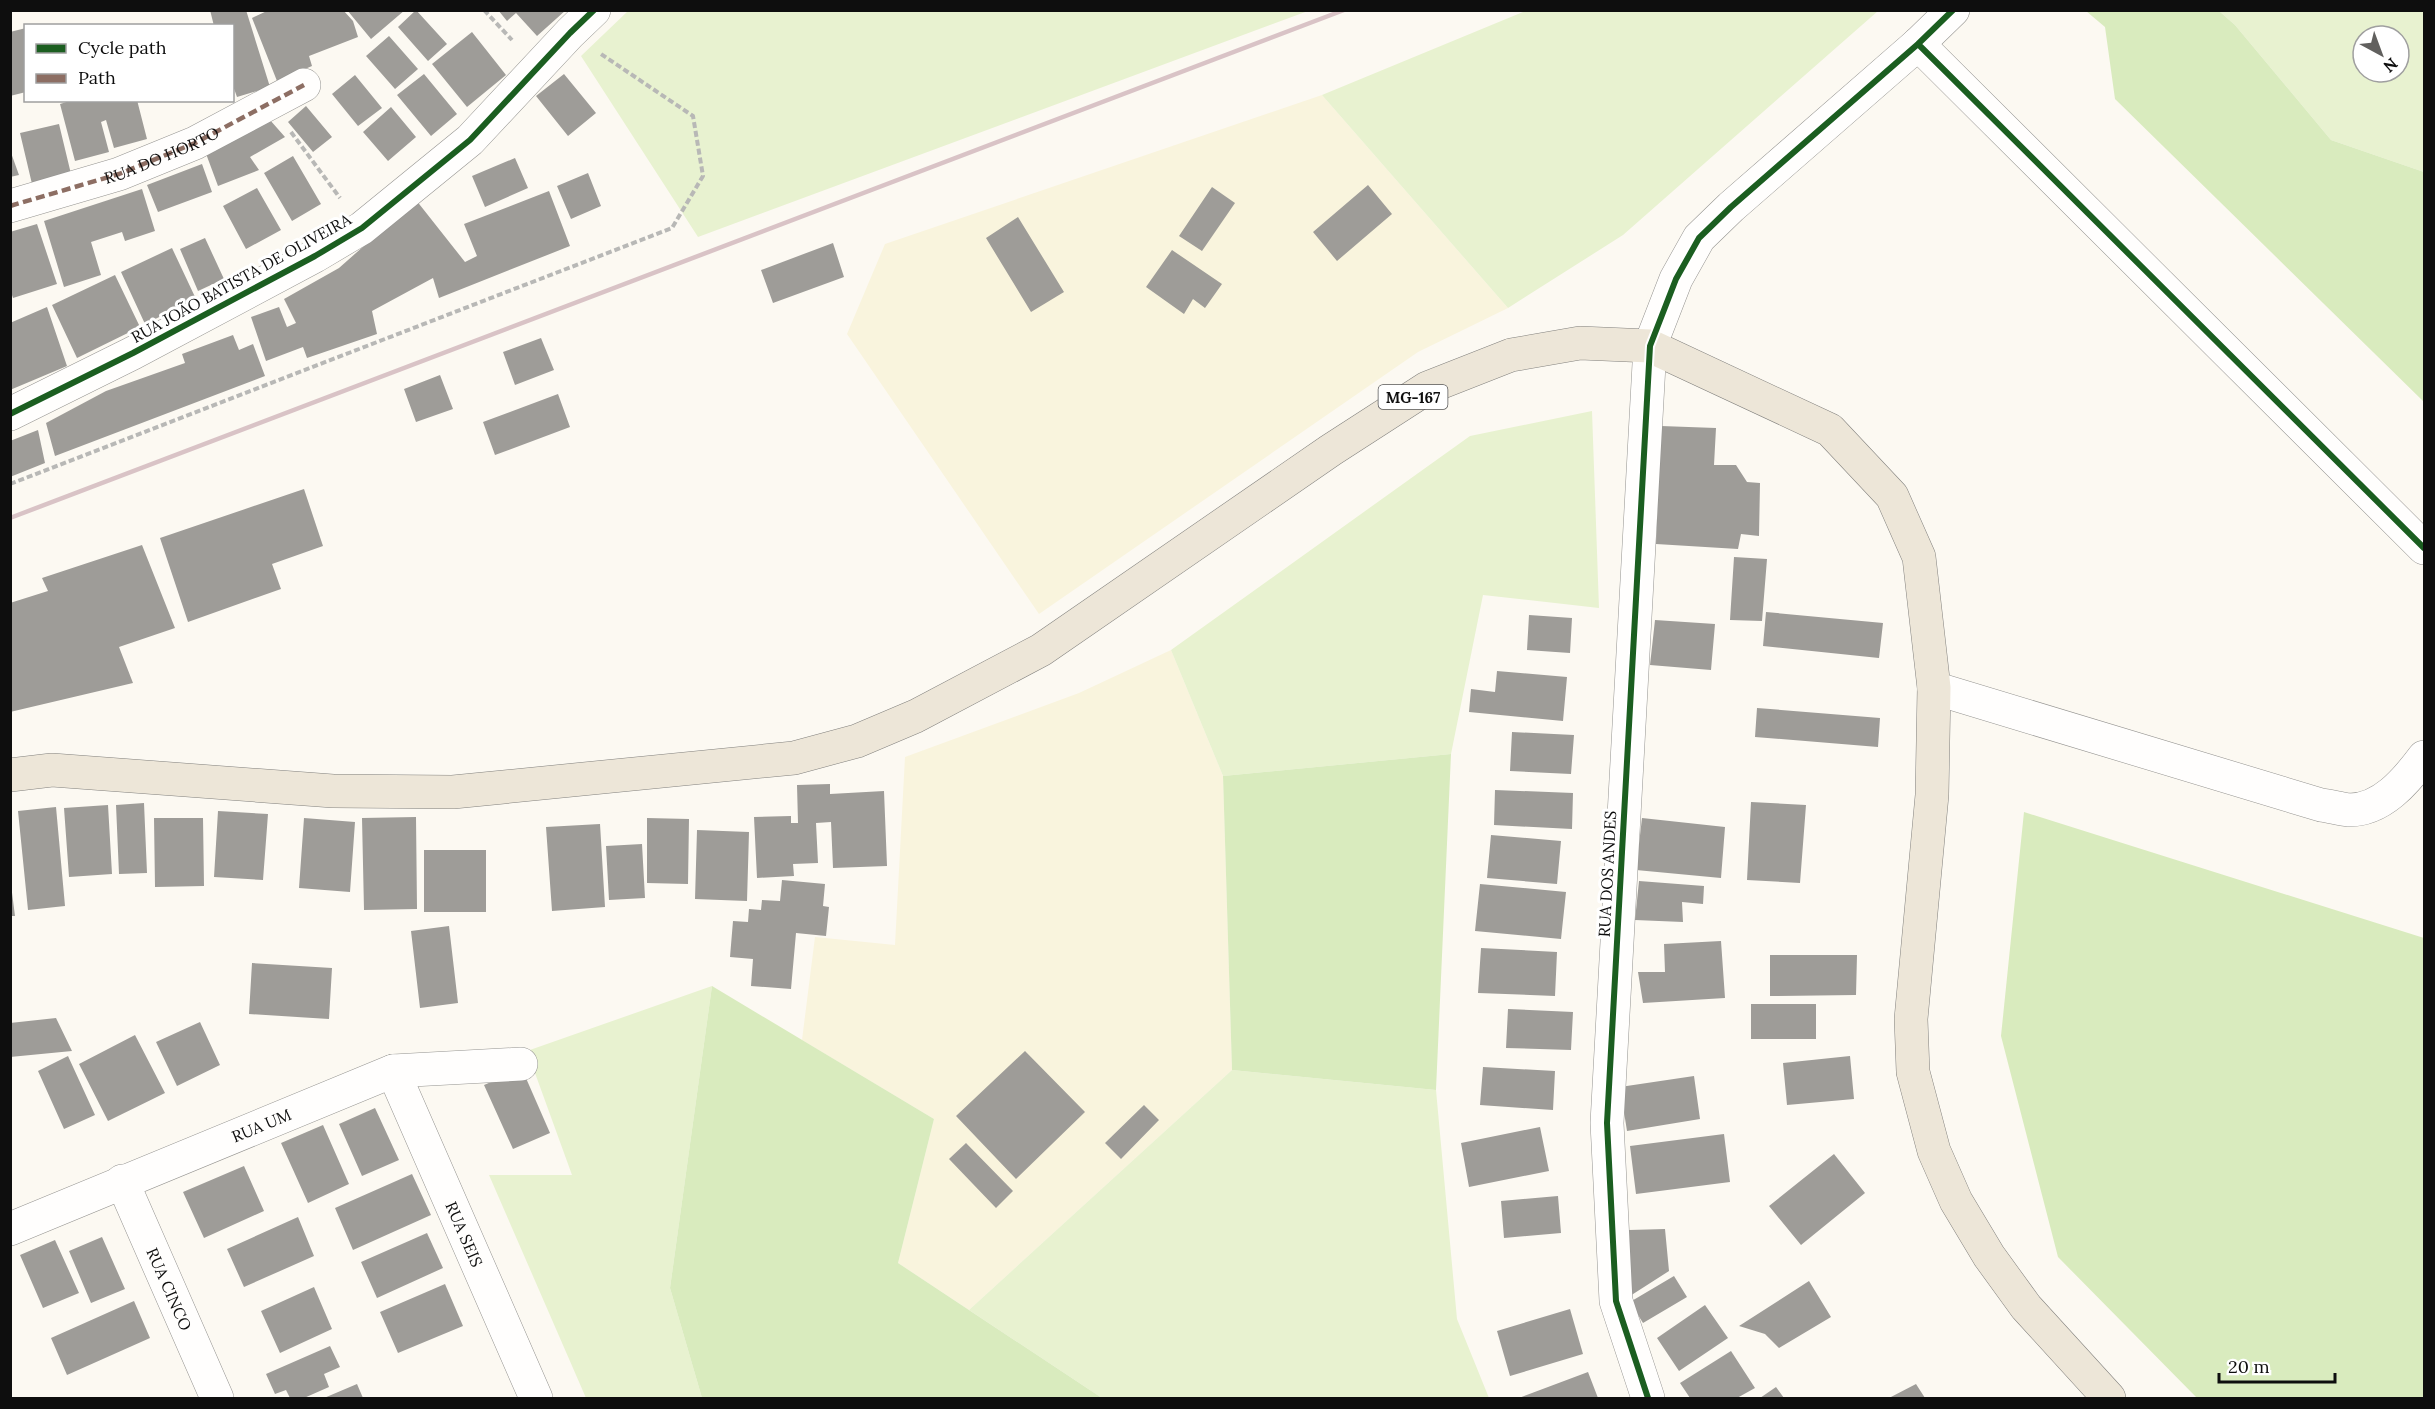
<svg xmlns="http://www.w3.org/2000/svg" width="2435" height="1409" viewBox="0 0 2435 1409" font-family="Lora,serif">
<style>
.farmland{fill:#f9f4dd}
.green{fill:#e8f2d0;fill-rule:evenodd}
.forest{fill:#d9ebbe}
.building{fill:#9e9c98}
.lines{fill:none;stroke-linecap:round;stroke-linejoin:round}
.minor-casing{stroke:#959491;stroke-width:34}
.primary-casing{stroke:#82817e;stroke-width:34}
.path{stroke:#b8b8b6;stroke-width:4;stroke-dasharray:6 3;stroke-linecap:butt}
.minor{stroke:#fffefd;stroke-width:33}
.primary{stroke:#ede6d8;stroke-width:33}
.rail{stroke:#d9c3c6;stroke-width:4.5}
.quiet{stroke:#8d6e63;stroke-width:4.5;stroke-dasharray:9 4.5;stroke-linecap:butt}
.cycleway-casing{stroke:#fff;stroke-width:10}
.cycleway{stroke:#1b5e20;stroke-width:6}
.labels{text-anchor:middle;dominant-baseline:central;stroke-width:6;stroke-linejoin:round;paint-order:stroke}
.shield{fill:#fff;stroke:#565656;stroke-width:1.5}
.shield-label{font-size:15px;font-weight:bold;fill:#0e0e0e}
.street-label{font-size:16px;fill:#0e0e0e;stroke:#fff}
</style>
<rect width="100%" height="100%" fill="#fcf9f2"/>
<path class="farmland" d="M 1322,95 L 1508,308 L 1418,352 L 1039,614 L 847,334 L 885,244 Z
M 1171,650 L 1223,776 L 1232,1070 L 969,1310 L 898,1263 L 934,1119 L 802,1040 L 815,937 L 895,945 L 905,757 L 1079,693 Z"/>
<path class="green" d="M 1528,10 L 1878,10 L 1878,11 L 1623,235 L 1508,308 L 1322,95 Z
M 628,11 L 628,10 L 1308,11 L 698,237 L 581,56 Z
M 2219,11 L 2424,11 L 2424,172 L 2331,140 L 2235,25 ZM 2363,36 L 2399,36 L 2399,72 L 2363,72 Z
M 1592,411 L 1599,608 L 1483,595 L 1451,754 L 1223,776 L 1171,650 L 1470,436 Z
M 712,986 L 670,1288 L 702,1398 L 586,1398 L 489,1175 L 572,1175 L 527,1051 Z
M 1232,1070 L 1436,1090 L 1457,1319 L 1489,1398 L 1102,1398 L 969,1310 Z"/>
<path class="forest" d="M 2086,11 L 2219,11 L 2235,25 L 2331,140 L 2424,172 L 2424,402 L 2115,99 L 2105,27 Z
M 1451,754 L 1436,1090 L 1232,1070 L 1223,776 Z
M 2024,812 L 2424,938 L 2424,1398 L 2197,1398 L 2058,1257 L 2001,1036 Z
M 712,986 L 934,1119 L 898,1263 L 1102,1398 L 702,1398 L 670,1288 Z"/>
<path class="building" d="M 210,10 L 246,10 L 270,87 L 237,97 L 232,83 L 232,26 L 214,26 Z
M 269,10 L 343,10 L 353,21 L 358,37 L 309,56 L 312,66 L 277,81 L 252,18 Z
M 347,10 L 405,10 L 371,39 Z
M 416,10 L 447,44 L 428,61 L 398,27 Z
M 498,10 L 566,10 L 537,36 L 516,13 L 507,21 Z
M 26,28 L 26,92 L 10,96 L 10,32 Z
M 472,32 L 506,75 L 467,107 L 432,64 Z
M 389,36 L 418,69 L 395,89 L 366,56 Z
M 424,74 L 457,114 L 431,136 L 397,95 Z
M 564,74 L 596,113 L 568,136 L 536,96 Z
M 355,75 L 382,108 L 358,126 L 332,94 Z
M 73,100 L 137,100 L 147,139 L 114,148 L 106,120 L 101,122 L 109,152 L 75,161 L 60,104 Z
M 306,106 L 332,137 L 313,152 L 288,122 Z
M 391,107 L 416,137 L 388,161 L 363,132 Z
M 270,120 L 285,137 L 250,157 L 259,170 L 218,186 L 205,151 Z
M 59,124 L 71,174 L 32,184 L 20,133 Z
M 10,150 L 19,175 L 10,177 Z
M 293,156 L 321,204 L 292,221 L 264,173 Z
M 515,158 L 528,188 L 485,207 L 472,176 Z
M 202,164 L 212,192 L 158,212 L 147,185 Z
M 588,173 L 601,206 L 571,219 L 557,186 Z
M 1368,185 L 1392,214 L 1337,261 L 1313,232 Z
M 1212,187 L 1235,203 L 1202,251 L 1179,236 Z
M 257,188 L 281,230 L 246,249 L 223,206 Z
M 142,189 L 155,231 L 125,241 L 122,232 L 91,242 L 101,275 L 64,287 L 44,221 Z
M 549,191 L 570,246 L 439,298 L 433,278 L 372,311 L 377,334 L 307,358 L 303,347 L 266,361 L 251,317 L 279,307 L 287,327 L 296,323 L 284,299 L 339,268 L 416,200 L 465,262 L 477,256 L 464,224 Z
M 1018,217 L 1064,292 L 1031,312 L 986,238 Z
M 37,224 L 57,284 L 13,298 L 10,289 L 10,232 Z
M 205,238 L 224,279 L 198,291 L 180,249 Z
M 833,243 L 844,277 L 773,303 L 761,270 Z
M 172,248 L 196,299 L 145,324 L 121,272 Z
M 1172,250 L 1222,284 L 1205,308 L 1193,299 L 1184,314 L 1146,287 Z
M 115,275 L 140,327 L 77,358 L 52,305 Z
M 47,307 L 67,366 L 10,390 L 10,323 Z
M 233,335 L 239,350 L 253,344 L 265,376 L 55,456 L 46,423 L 106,391 L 185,363 L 182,354 Z
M 541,338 L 554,370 L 515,385 L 503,352 Z
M 440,375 L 453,409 L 416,422 L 404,389 Z
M 558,394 L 570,427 L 495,455 L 483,422 Z
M 1661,426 L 1716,428 L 1714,465 L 1736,465 L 1747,482 L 1760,483 L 1759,536 L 1741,534 L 1738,549 L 1656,544 Z
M 38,430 L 45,463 L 10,477 L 10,441 Z
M 304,489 L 323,546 L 272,564 L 281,589 L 188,622 L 160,538 Z
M 142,545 L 175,628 L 119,647 L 133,683 L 10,712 L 10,603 L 48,591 L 42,578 Z
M 1734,557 L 1767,559 L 1762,621 L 1730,620 Z
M 1766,612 L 1883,623 L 1879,658 L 1763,646 Z
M 1529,615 L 1572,618 L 1570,653 L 1527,650 Z
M 1655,620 L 1715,624 L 1711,670 L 1650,665 Z
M 1497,671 L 1567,677 L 1563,721 L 1469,712 L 1471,689 L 1495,692 Z
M 1757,708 L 1880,718 L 1878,747 L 1755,737 Z
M 1512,732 L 1574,735 L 1571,774 L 1510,771 Z
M 830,784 L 830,794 L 884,791 L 887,866 L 833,868 L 831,822 L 816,823 L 818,863 L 793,864 L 794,876 L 757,878 L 754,817 L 791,816 L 791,823 L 798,823 L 797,785 Z
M 1495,790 L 1573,793 L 1572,829 L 1494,825 Z
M 1751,802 L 1806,805 L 1800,883 L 1747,880 Z
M 144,803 L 147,873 L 119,874 L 116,805 Z
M 108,805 L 112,874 L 69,877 L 64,808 Z
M 56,807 L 65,906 L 28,910 L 18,811 Z
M 218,811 L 268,814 L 263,880 L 214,877 Z
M 416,817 L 417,909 L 364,910 L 362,818 Z
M 154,818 L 203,818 L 204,886 L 155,887 Z
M 304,818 L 355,822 L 350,892 L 299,888 Z
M 647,818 L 689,819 L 688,884 L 647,883 Z
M 1642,818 L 1725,827 L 1721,878 L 1636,870 Z
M 600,824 L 605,907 L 552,911 L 546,827 Z
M 697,830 L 749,832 L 747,901 L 695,899 Z
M 1491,835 L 1561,841 L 1557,884 L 1487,878 Z
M 642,844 L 645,898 L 609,900 L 606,846 Z
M 424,850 L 486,850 L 486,912 L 424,912 Z
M 10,877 L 15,916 L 10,916 Z
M 782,880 L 825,884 L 823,906 L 829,907 L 826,936 L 796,933 L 791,989 L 751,986 L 753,959 L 730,957 L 733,921 L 748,922 L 749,909 L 761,910 L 762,900 L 780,901 Z
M 1639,881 L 1704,886 L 1703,904 L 1682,902 L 1683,922 L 1635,920 Z
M 1480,884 L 1566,892 L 1561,939 L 1475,931 Z
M 449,926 L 458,1003 L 420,1008 L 411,931 Z
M 1721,941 L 1725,998 L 1643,1003 L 1638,972 L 1665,972 L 1664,944 Z
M 1481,948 L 1557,952 L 1555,996 L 1478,993 Z
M 1770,955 L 1857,955 L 1856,995 L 1770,996 Z
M 252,963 L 332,968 L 329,1019 L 249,1014 Z
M 1751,1004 L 1816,1004 L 1816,1039 L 1751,1039 Z
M 1508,1009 L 1573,1012 L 1571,1050 L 1506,1048 Z
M 56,1018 L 72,1051 L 10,1057 L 10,1023 Z
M 200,1022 L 220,1065 L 177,1086 L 156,1042 Z
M 135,1035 L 165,1093 L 108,1121 L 79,1064 Z
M 1025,1051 L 1085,1112 L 1016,1179 L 956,1116 Z
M 68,1056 L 95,1115 L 64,1129 L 38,1071 Z
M 1850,1056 L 1854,1099 L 1787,1105 L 1783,1063 Z
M 1483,1067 L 1555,1071 L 1553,1110 L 1480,1105 Z
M 522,1069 L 550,1133 L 513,1149 L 484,1085 Z
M 1694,1076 L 1700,1119 L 1627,1131 L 1620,1087 Z
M 1144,1105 L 1159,1120 L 1121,1159 L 1105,1143 Z
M 375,1108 L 399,1160 L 362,1176 L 339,1124 Z
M 323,1125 L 349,1184 L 308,1203 L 281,1143 Z
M 1540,1127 L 1549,1171 L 1469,1187 L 1461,1143 Z
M 1724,1134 L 1730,1182 L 1636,1194 L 1630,1146 Z
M 966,1143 L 1013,1191 L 996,1208 L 949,1159 Z
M 1834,1154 L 1865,1193 L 1801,1245 L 1769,1206 Z
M 244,1166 L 264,1211 L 204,1238 L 183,1192 Z
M 412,1174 L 431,1215 L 353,1250 L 335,1208 Z
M 1558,1196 L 1561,1233 L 1504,1238 L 1501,1201 Z
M 298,1217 L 314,1256 L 244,1287 L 227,1249 Z
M 1665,1229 L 1669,1271 L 1630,1296 L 1629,1230 Z
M 427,1233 L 443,1268 L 377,1298 L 361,1262 Z
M 102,1237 L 125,1289 L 91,1303 L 69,1251 Z
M 55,1240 L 79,1293 L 43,1308 L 20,1255 Z
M 1674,1276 L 1687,1297 L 1643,1323 L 1630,1302 Z
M 1809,1281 L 1831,1317 L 1779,1348 L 1765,1334 L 1739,1326 Z
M 445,1284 L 463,1326 L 398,1353 L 380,1312 Z
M 314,1287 L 332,1329 L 280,1353 L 261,1311 Z
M 134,1301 L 150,1338 L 67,1375 L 51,1338 Z
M 1705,1305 L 1728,1338 L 1679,1371 L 1657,1338 Z
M 1570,1309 L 1583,1354 L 1510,1376 L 1497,1331 Z
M 330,1346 L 340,1367 L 324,1374 L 329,1387 L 304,1398 L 290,1398 L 286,1390 L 275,1394 L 266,1374 Z
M 1731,1351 L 1755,1388 L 1737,1398 L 1690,1398 L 1680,1383 Z
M 1588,1372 L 1598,1398 L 1519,1398 Z
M 357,1384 L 363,1398 L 324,1398 Z
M 1916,1384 L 1925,1398 L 1889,1398 Z
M 1776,1387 L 1784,1398 L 1760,1398 Z"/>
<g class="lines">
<defs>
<g id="minor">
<path d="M 1918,44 L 2424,548"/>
<path d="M 10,206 L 119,174 L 195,143 L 304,85"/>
<path d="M 10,414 L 133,353 L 315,256 L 362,228 L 470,140 L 570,33 L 594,10"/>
<path d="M 1934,688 L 2321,805 C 2330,806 2340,809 2349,810 C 2382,810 2406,781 2424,757"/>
<path id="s1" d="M 393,1071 L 536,1398"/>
<path id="s2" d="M 122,1181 L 217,1398"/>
<path id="s3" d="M 10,1229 L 393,1071 L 521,1064"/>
<path d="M 1648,1398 L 1616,1301 L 1607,1123 L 1650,346 L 1676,279 L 1699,238 L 1731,207 L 1918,44 L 1953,10"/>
</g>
<path id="primary" d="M 10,775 L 52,770 L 333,791 L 453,792 L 794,758 L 857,741 L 916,716 L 1041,650 L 1331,450 L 1427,388 L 1511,355 L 1580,343 L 1650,346 L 1830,430 L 1892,496 L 1919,557 L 1934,688 L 1932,795 L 1911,1019 L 1913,1072 L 1934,1151 L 1956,1201 L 1989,1256 L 2026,1307 L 2109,1398"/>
</defs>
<use href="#minor" class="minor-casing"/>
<use href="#primary" class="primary-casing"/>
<path class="path" d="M 484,10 L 512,40
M 291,132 L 340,198
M 10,484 L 672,228 L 703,176 L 693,116 L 601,54"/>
<use href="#minor" class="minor"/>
<use href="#primary" class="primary"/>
<path class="rail" d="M 10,518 L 1344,10"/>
<path class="quiet" id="s4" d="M 10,206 L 119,174 L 195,143 L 304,85"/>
<defs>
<path id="cycleway" d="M 1918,44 L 2424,548
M 10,414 L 133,353 L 315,256 L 362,228 L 470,140 L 570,33 L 594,10
M 1648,1398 L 1616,1301 L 1607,1123 L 1650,346 L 1676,279 L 1699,238 L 1731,207 L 1918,44 L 1953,10"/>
</defs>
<use href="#cycleway" class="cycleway-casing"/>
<use href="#cycleway" class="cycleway"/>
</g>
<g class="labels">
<rect class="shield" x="1378.5" y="385" width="69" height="24" rx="4.5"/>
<g class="shield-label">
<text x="1413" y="397">MG-167</text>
</g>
<g class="street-label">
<text stroke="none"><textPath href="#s4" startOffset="160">RUA DO HORTO</textPath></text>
<text transform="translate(241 278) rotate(-29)">RUA JOÃO BATISTA DE OLIVEIRA</text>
<text transform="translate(1607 874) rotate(-87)">RUA DOS ANDES</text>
<text stroke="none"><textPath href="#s3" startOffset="272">RUA UM</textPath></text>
<text stroke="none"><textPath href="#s1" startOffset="178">RUA SEIS</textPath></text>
<text stroke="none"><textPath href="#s2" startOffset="118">RUA CINCO</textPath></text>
</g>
</g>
<rect width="2435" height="1409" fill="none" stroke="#0e0e0e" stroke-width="24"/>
<rect x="24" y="24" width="210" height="78" fill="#ffffff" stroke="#9f9f9f" stroke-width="1.5"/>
<rect x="36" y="44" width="30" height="9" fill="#1b5e20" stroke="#9f9f9f" stroke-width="1.5"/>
<text x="78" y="54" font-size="18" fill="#0e0e0e">Cycle path</text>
<rect x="36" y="74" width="30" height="9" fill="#8d6e63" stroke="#9f9f9f" stroke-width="1.5"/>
<text x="78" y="84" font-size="18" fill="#0e0e0e">Path</text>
<g transform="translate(2381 54) rotate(139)"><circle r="28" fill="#ffffff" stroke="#9f9f9f" stroke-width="1.5"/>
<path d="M0-4.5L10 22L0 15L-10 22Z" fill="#61605e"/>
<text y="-9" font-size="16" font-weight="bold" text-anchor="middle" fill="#0e0e0e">N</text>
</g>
<path d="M2219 1373v9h116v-9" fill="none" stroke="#0e0e0e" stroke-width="3"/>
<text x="2228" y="1373" font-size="18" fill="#0e0e0e" stroke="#ffffff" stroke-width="4.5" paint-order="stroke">20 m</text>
</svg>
